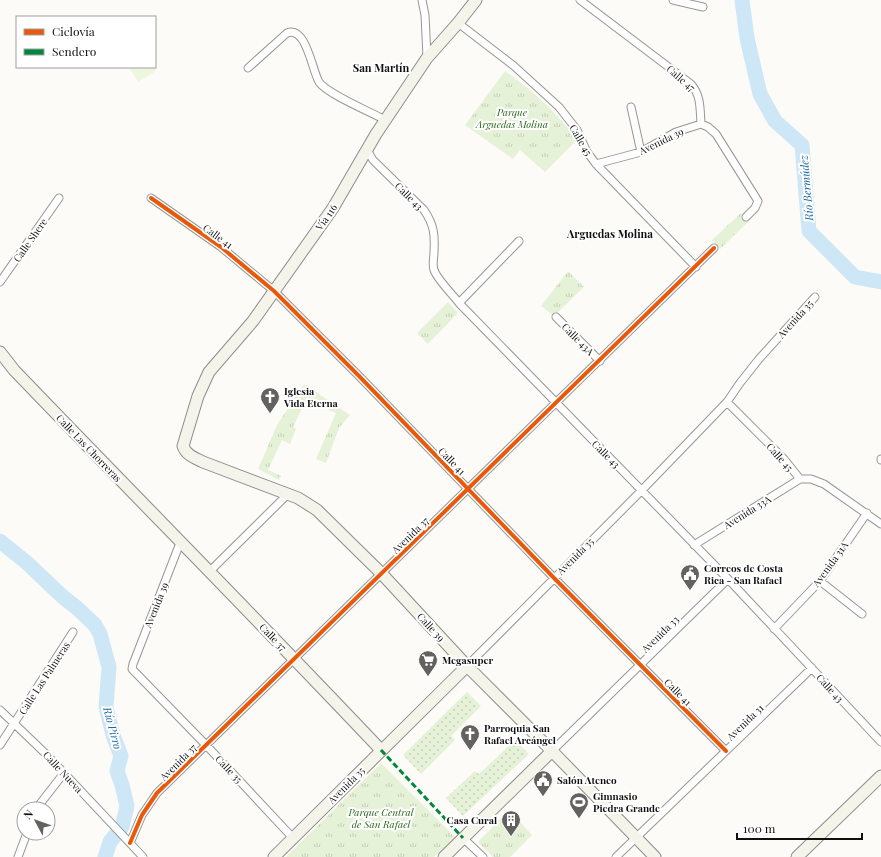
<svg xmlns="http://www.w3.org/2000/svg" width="881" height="857" viewBox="0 0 881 857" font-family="'Playfair Display',serif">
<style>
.grass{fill:url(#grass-tufts)}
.garden{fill:url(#garden-dots)}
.pitch{fill:#eff6e0}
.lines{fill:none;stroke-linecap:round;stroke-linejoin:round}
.river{stroke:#cde7f6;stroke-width:15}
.street-casing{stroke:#969694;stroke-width:9}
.secondary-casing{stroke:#8d8c8b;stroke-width:13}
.street{stroke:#fffefe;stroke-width:7}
.secondary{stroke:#f5f4eb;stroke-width:11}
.quiet{stroke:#00873e;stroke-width:3;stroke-dasharray:6 3;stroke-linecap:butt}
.cycleway-casing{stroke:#fff;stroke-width:6}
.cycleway{stroke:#e8590c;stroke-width:4}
.labels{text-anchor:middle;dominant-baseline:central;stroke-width:4;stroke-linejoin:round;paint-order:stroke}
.street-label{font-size:10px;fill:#101010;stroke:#fff}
.park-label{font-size:10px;font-style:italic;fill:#2f6820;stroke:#fff}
.poi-label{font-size:10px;font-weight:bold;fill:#101010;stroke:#fff;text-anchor:start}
.neighbourhood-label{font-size:11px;font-weight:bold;fill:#101010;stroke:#fff}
.water-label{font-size:11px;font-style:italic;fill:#1a67a2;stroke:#fff}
</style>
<defs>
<pattern id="grass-tufts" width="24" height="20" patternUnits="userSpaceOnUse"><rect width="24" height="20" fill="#e6f2d7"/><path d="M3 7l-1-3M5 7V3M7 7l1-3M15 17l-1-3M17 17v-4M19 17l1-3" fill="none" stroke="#c4ceb8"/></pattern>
<pattern id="garden-dots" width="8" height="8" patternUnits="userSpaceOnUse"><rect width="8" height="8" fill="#e6f2d7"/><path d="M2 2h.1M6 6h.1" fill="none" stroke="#c4ceb8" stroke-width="1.8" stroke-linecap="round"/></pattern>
</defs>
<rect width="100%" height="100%" fill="#fcfbf7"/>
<path class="grass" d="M 505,71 C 533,90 557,113 577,140 L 545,172 L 520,150 L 513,159 L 465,125 Z
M 741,213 L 749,221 L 720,249 L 712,240 Z
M 568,271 L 584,287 L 554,316 L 541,306 Z
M 448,302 L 458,313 L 428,344 L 417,333 Z
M 304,384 L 350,415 L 339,428 L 326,463 L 316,459 L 336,413 L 306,400 L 293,427 L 296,429 L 290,444 L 282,440 L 268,470 L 281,476 L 279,480 L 258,469 L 277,425 Z
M 381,763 L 455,837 L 434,857 L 286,857 Z
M 509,810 L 532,835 L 510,857 L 493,857 L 478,842 Z"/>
<path class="garden" d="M 467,692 L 481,706 L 451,736 L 455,740 L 421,774 L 403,755 Z
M 515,740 L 529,754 L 463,816 L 446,798 L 475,771 L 479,774 Z"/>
<path class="pitch" d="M 129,67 L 154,67 L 156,71 L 138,82 Z"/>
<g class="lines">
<path class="river" d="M 742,0 L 747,38 L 760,94 L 775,121 L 802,145 L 809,231 L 855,277 L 881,282
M 0,541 L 26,562 L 63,597 L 77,608 L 95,625 L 100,634 L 109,667 L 106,707 L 113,735 L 121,756 L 117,771 L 122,785 L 127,806 L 122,827 L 110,842 L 105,857"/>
<defs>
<path id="street" d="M 422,0 L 425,15 L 427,57
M 580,0 L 691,84 C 701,95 700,109 701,124
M 673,0 L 703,7
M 458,23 L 514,66 L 559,107 L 577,130 L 587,152 L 596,164 L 696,267
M 248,68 L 287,33 C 306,25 312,70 319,82 C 327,94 371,112 385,120
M 631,107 L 641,152
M 701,124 L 708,127 L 716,134 L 758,201 L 755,208 L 746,217
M 367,150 L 373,160 L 424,210 C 434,225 435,234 434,252 C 434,258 432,264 434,270 C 437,279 453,295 459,303 L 728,579 L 881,742
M 596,164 L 641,152 L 676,132 L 701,124
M 151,198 L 221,247 L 274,291 L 359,376 L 554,578 L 726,751
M 0,282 L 59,198
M 459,303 L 519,241
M 556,317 L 600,361
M 727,402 L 784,459 L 800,479 L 811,479 L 824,484 L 881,524
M 881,459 L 881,460
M 180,543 L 133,664 L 132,669 L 206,745 L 293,838
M 694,545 L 800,479
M 209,572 L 288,494
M 820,581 L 862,614
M 774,629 L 820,581 L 867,513
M 467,666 L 642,490 L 727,402 L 740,383 L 759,359 L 815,297
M 0,710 L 48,756 L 143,857
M 0,745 L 73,632
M 552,751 L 728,579
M 36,809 L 64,773
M 463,838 L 483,857
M 130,843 L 142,815 L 157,793 L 714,248
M 18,857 L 27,833
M 616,857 L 812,668"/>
<path id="secondary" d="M 476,0 L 458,23 L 427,58 L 376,134 L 333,208 L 253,321 L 209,372 L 198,396 L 183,446 C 186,455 195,458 203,462 L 298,498 L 317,510 L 382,574 L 467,666 L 552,751 L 655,857
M 0,352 L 14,370 C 136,497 260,622 381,750
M 274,857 L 467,666
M 444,857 L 552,751
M 797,857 L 881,776"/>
</defs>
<use href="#street" class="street-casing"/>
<use href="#secondary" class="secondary-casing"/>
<use href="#street" class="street"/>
<use href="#secondary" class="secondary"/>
<path class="quiet" d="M 381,750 L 463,838"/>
<defs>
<path id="cycleway" d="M 151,198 L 221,247 L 274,291 L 359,376 L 554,578 L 726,751
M 130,843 L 142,815 L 157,793 L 714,248"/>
</defs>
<use href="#cycleway" class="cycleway-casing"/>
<use href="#cycleway" class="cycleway"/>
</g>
<defs>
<symbol id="church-pin" viewBox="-11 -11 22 30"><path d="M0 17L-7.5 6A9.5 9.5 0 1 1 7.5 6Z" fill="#636261" stroke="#fff"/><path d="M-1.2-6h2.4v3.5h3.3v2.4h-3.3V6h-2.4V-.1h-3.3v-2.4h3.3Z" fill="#fff"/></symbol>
<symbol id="civic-pin" viewBox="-11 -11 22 30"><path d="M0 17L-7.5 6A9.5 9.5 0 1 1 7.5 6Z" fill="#636261" stroke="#fff"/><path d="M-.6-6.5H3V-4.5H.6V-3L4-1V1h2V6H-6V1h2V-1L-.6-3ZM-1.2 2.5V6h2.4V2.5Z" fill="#fff"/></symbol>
<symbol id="supermarket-pin" viewBox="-11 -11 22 30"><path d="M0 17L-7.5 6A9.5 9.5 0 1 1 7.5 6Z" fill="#636261" stroke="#fff"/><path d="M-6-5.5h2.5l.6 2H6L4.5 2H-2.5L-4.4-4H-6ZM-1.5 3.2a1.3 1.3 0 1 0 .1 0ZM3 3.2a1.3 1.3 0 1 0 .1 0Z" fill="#fff"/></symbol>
<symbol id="stadium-pin" viewBox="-11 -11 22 30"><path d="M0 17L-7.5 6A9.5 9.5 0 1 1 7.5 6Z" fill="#636261" stroke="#fff"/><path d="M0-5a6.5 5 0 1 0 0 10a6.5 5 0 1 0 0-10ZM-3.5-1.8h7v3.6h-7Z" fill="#fff"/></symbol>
<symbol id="building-pin" viewBox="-11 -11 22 30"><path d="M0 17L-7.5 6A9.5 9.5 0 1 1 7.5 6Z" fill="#636261" stroke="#fff"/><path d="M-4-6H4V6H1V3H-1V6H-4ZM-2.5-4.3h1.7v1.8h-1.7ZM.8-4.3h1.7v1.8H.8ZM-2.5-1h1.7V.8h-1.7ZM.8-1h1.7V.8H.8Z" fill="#fff"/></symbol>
</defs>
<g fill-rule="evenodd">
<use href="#church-pin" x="259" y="386" width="22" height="30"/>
<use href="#civic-pin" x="679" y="563" width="22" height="30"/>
<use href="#supermarket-pin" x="417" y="649" width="22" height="30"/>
<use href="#church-pin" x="459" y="723" width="22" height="30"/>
<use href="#civic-pin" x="532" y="769" width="22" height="30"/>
<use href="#stadium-pin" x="568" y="791" width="22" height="30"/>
<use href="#building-pin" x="500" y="809" width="22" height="30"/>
</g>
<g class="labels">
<g class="street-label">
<text transform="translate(681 78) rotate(41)">Calle 47</text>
<text transform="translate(581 140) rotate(60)">Calle 45</text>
<text transform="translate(661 141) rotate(-26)">Avenida 39</text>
<text transform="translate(409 196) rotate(45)">Calle 43</text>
<text transform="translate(326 217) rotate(-55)">Vía 116</text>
<text transform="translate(218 236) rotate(36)">Calle 41</text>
<text transform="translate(30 240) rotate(-55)">Calle Shere</text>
<text transform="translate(795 319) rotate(-48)">Avenida 35</text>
<text transform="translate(578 339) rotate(45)">Calle 43A</text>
<text transform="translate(89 448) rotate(46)">Calle Las Chorreras</text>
<text transform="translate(606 454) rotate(45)">Calle 43</text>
<text transform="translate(780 457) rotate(48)">Calle 45</text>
<text transform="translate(452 461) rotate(46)">Calle 41</text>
<text transform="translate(747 512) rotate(-32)">Avenida 33A</text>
<text transform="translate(410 535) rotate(-44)">Avenida 37</text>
<text transform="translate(575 556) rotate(-45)">Avenida 35</text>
<text transform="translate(830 564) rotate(-54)">Avenida 31A</text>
<text transform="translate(156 605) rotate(-68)">Avenida 39</text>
<text transform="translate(431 627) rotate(47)">Calle 39</text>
<text transform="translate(660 634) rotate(-44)">Avenida 33</text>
<text transform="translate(273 637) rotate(46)">Calle 37</text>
<text transform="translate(44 678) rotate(-57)">Calle Las Palmeras</text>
<text transform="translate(830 688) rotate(47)">Calle 43</text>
<text transform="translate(678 692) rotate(45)">Calle 41</text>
<text transform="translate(745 722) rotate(-44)">Avenida 31</text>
<text transform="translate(178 762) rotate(-45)">Avenida 37</text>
<text transform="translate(229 769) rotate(47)">Calle 35</text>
<text transform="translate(63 772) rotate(47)">Calle Nueva</text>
<text transform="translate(346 785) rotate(-45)">Avenida 35</text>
</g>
<g class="park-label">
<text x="512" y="112">Parque<tspan x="512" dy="12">Arguedas Molina</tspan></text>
<text x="381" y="812">Parque Central<tspan x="381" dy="12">de San Rafael</tspan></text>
</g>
<g class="poi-label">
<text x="284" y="391">Iglesia<tspan x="284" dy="12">Vida Eterna</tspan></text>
<text x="704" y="568">Correos de Costa<tspan x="704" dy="12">Rica - San Rafael</tspan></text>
<text x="442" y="660">Megasuper</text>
<text x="484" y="728">Parroquia San<tspan x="484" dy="12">Rafael Arcángel</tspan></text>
<text x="557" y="780">Salón Ateneo</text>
<text x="593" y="796">Gimnasio<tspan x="593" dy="12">Piedra Grande</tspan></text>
<text x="497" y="820" text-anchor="end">Casa Cural</text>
</g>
<g class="neighbourhood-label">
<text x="381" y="67">San Martín</text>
<text x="610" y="233">Arguedas Molina</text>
</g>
<g class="water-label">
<text transform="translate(806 188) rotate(-95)">Río Bermúdez</text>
<text transform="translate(113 728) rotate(75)">Río Pirro</text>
</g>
</g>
<rect x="16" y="16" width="140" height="52" fill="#ffffff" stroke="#9f9f9f"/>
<rect x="24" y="29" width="20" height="6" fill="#e8590c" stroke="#9f9f9f"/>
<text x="52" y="36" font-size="12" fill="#101010">Ciclovía</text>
<rect x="24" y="49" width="20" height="6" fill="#00873e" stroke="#9f9f9f"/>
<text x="52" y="56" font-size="12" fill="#101010">Sendero</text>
<g transform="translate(36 821) rotate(311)"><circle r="19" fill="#ffffff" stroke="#9f9f9f"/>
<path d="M0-3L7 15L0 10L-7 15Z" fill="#636261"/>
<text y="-6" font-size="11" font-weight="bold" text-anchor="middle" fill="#101010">N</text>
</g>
<path d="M737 833v6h125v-6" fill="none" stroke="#101010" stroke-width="2"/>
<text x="743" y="833" font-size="12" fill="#101010" stroke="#ffffff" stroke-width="3" paint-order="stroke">100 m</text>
</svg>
